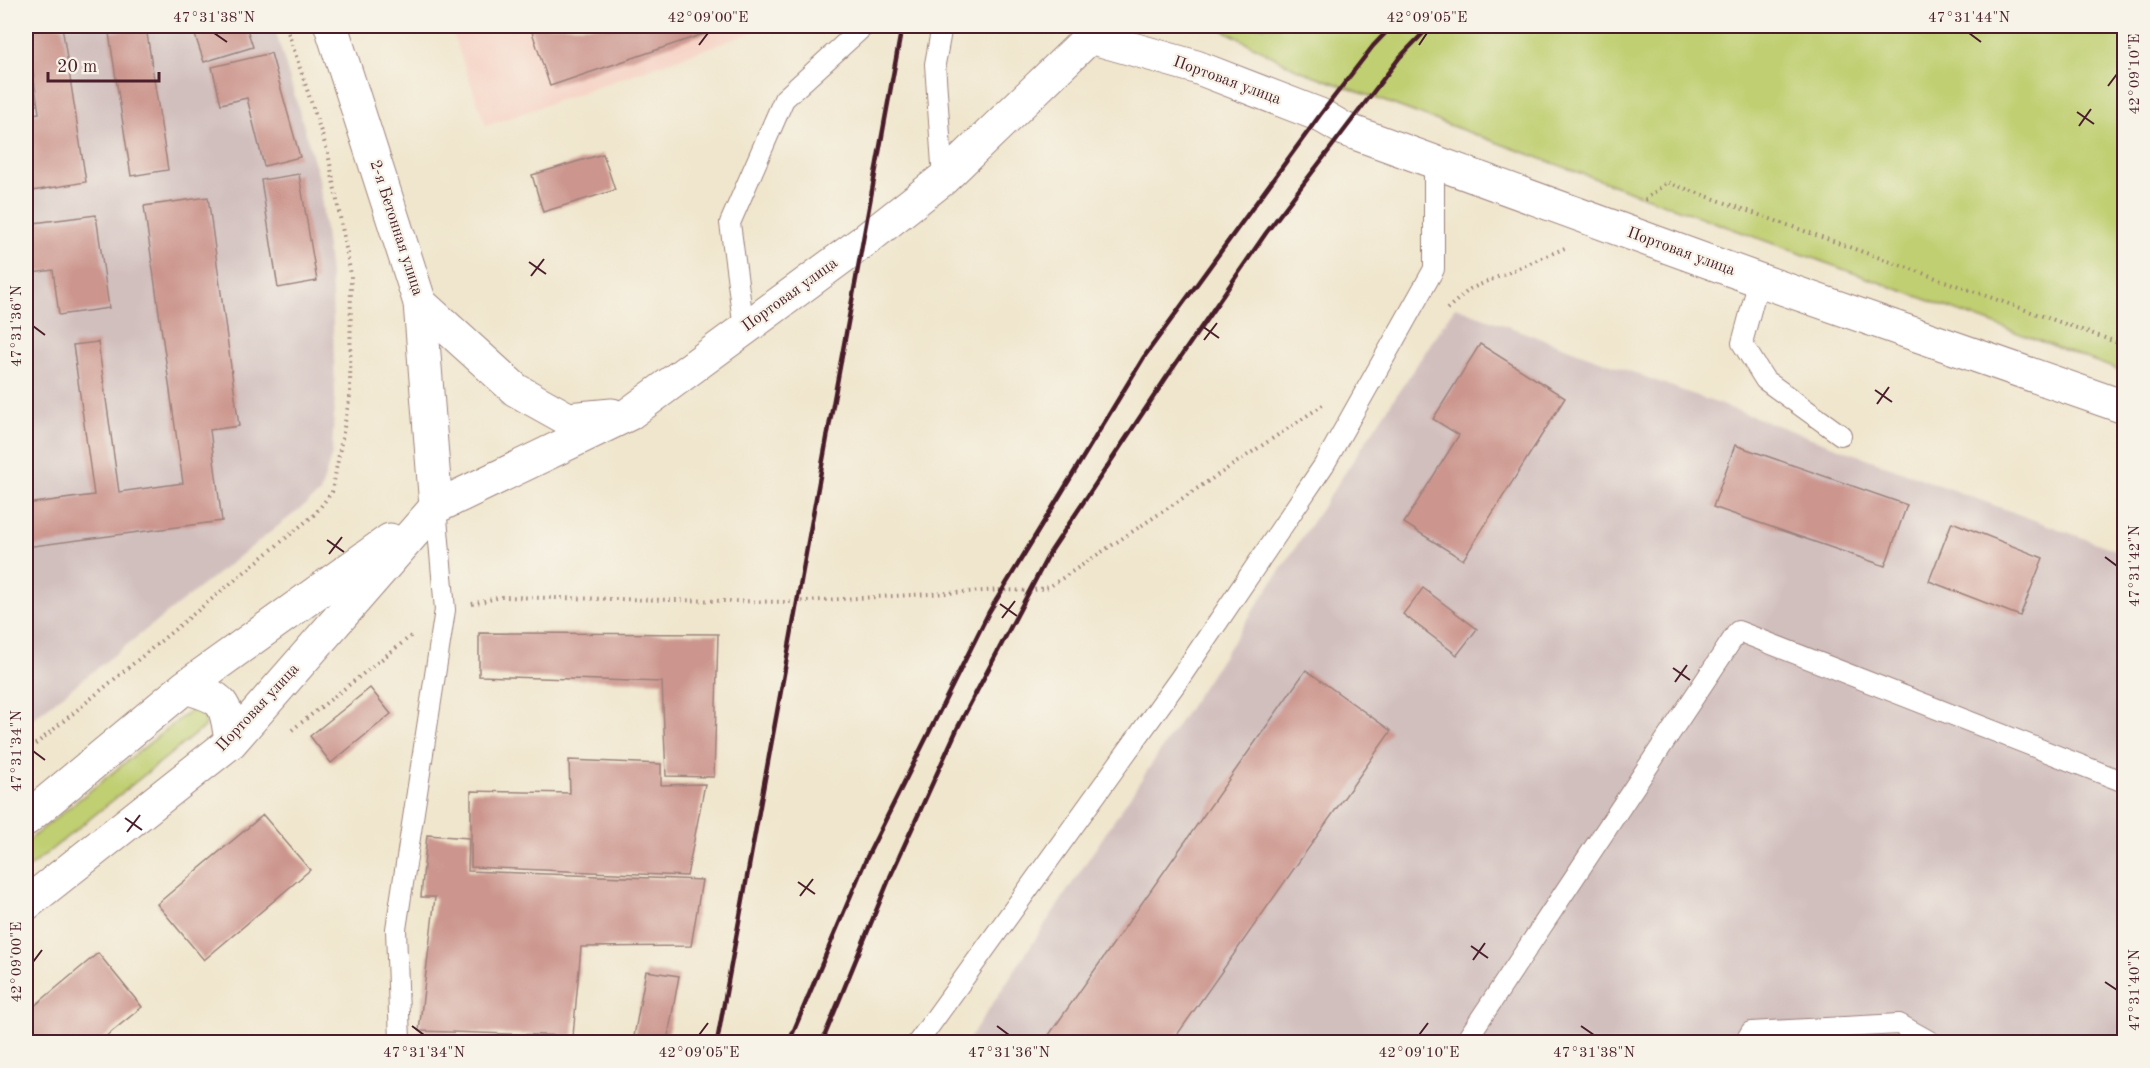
<svg xmlns="http://www.w3.org/2000/svg" width="2150" height="1068" viewBox="0 0 2150 1068" font-family="'Old Standard TT',serif">
<style>
.built{fill:#f6d2c4}
.industrial{fill:#d1bfbe}
.green{fill:#c0cf71;stroke:#85774e;stroke-width:1.5}
.building{fill:#cc968e}
.lines{fill:none;stroke-linecap:round;stroke-linejoin:round}
.lane-casing{stroke:#9d827c;stroke-width:22}
.secondary-casing{stroke:#9d827c;stroke-width:35}
.primary-casing{stroke:#9d827c;stroke-width:35}
.path{stroke:#9d827c;stroke-width:4;stroke-dasharray:1.5 4.5;stroke-linecap:butt}
.lane{stroke:#fff;stroke-width:20}
.secondary{stroke:#fff;stroke-width:33}
.primary{stroke:#fff;stroke-width:33}
.rail{stroke:#4a1f2b;stroke-width:4.5}
.ticks{fill:none;stroke:#4a1f2b;stroke-width:2}
.labels{text-anchor:middle;dominant-baseline:central;stroke-width:4.5;stroke-linejoin:round;paint-order:stroke}
.street-label{font-size:16px;fill:#4a1f2b;stroke:#f7f3e8}
.neatline{fill:none;stroke:#4a1f2b;stroke-width:2}
.ticks-label{font-size:15px;text-anchor:middle;fill:#4a1f2b}
</style>
<rect width="100%" height="100%" fill="#f7f3e8"/>
<filter id="ink" filterUnits="userSpaceOnUse"><feTurbulence type="fractalNoise" baseFrequency=".0167" numOctaves="2"/><feDisplacementMap in="SourceGraphic" scale="12" xChannelSelector="R" yChannelSelector="G"/><feConvolveMatrix kernelMatrix="1 2 1 2 8 2 1 2 1" color-interpolation-filters="sRGB"/></filter>
<filter id="wash" filterUnits="userSpaceOnUse"><feTurbulence type="fractalNoise" baseFrequency=".008" numOctaves="4" result="noise"/><feDisplacementMap in="SourceGraphic" scale="24" xChannelSelector="R" yChannelSelector="G"/><feGaussianBlur stdDeviation="1.35" result="paint"/><feColorMatrix in="noise" values="0 0 0 0 0 0 0 0 0 0 0 0 0 0 0 0 0 1.4 0 .05"/><feComposite in="paint" operator="in"/></filter>
<g filter="url(#wash)">
<rect width="100%" height="100%" fill="#f0e6cd"/>
<path class="built" d="M 450,26 L 771,26 L 486,126 Z"/>
<path class="industrial" d="M 26,26 L 274,26 L 319,178 L 332,292 L 335,393 L 332,453 L 320,493 L 26,724 Z
M 1455,307 L 2124,553 L 2124,1042 L 967,1042 Z"/>
<path class="green" d="M 1219,26 L 2124,26 L 2124,372 L 1296,69 L 1223,30 Z
M 192,709 L 206,713 L 204,727 L 26,870 L 26,842 Z"/>
<g id="blocks">
<path class="building" d="M 26,26 L 62,26 L 86,182 L 26,192 L 26,115 L 39,113 Z
M 192,26 L 246,26 L 253,47 L 204,62 Z
M 530,26 L 727,26 L 550,86 Z
M 146,27 L 168,170 L 131,176 L 109,33 Z
M 271,53 L 300,157 L 264,166 L 247,98 L 221,104 L 212,67 Z
M 603,154 L 615,190 L 543,212 L 532,175 Z
M 299,174 L 317,281 L 278,288 L 261,180 Z
M 208,197 L 239,426 L 210,430 L 222,521 L 26,547 L 26,504 L 94,495 L 73,345 L 98,342 L 119,492 L 183,483 L 144,206 Z
M 96,215 L 109,308 L 59,315 L 53,270 L 26,274 L 26,224 Z
M 1480,344 L 1565,398 L 1463,560 L 1404,523 L 1459,435 L 1433,419 Z
M 1735,445 L 1907,505 L 1885,566 L 1713,507 Z
M 1952,522 L 2043,558 L 2020,616 L 1929,581 Z
M 1423,588 L 1477,629 L 1457,655 L 1403,614 Z
M 479,633 L 718,634 L 714,777 L 666,776 L 662,682 L 479,676 Z
M 1306,670 L 1391,731 L 1172,1042 L 1044,1042 Z
M 370,688 L 391,714 L 331,763 L 310,736 Z
M 569,760 L 661,764 L 661,785 L 705,784 L 687,876 L 471,867 L 471,791 L 570,793 Z
M 263,815 L 310,870 L 204,960 L 157,904 Z
M 427,835 L 469,838 L 468,871 L 702,880 L 691,946 L 581,947 L 573,1036 L 419,1031 L 435,897 L 421,897 Z
M 98,953 L 142,1007 L 99,1042 L 26,1042 L 26,1013 Z
M 646,971 L 679,976 L 667,1042 L 633,1042 Z"/>
</g>
</g>
<g filter="url(#ink)">
<use href="#blocks" fill-opacity="0" stroke="#9d827c" stroke-width="1.5"/>
<g class="lines">
<defs>
<path id="lane" d="M 942,26 L 935,64 L 943,179
M 1759,280 L 1742,343 L 1765,380 L 1841,435
M 744,329 L 730,223 L 784,99 L 864,26
M 400,1042 L 396,929 L 445,610 L 436,507
M 918,1042 L 1180,678 L 1324,465 L 1434,269 L 1434,161
M 1465,1042 L 1738,631 L 2124,782
M 1745,1042 L 1751,1032 L 1899,1024 L 1931,1042"/>
<path id="secondary" d="M 420,303 L 516,390 L 568,419 L 612,415
M 436,507 L 629,414 L 864,241 L 943,179 L 1090,37 L 1196,67 L 1320,115 L 1344,129 L 1759,280 L 2124,407"/>
<path id="primary" d="M 331,26 L 420,303 L 436,507
M 185,687 C 224,698 226,701 231,742
M 26,819 L 185,687 L 390,540
M 26,904 L 231,742 L 436,507"/>
</defs>
<use href="#lane" class="lane-casing"/>
<use href="#secondary" class="secondary-casing"/>
<use href="#primary" class="primary-casing"/>
<path class="path" d="M 1645,200 L 1667,182 L 2124,345
M 1447,309 L 1470,289 L 1565,248
M 472,604 L 501,597 L 787,602 L 1002,590 L 1029,591 L 1049,587 L 1323,405
M 292,730 L 411,636
M 26,752 L 315,514 L 332,492 L 350,395 L 351,275 L 328,153 L 286,26"/>
<use href="#lane" class="lane"/>
<use href="#secondary" class="secondary"/>
<use href="#primary" class="primary"/>
<path class="rail" d="M 717,1042 L 902,26
M 789,1042 L 867,857 L 989,612 L 1144,357 L 1320,115 L 1373,46 L 1392,26
M 822,1042 L 890,877 L 958,727 L 1049,554 L 1166,378 L 1266,233 L 1400,57 L 1430,26"/>
</g>
</g>
<path class="ticks" d="M 214,33 L 227,42M 1969,33 L 1981,42M 699,45 L 708,33M 1419,45 L 1427,33M 2108,86 L 2117,74M 2077,112 L 2094,124M 2079,126 L 2091,109M 529,262 L 546,274M 531,276 L 544,259M 33,326 L 45,335M 1202,326 L 1219,338M 1204,340 L 1217,323M 1875,390 L 1892,402M 1877,404 L 1889,387M 327,540 L 344,552M 329,554 L 342,537M 2105,557 L 2117,566M 1000,604 L 1017,616M 1002,618 L 1015,601M 1673,668 L 1690,680M 1675,682 L 1687,665M 33,751 L 45,760M 125,818 L 142,830M 127,832 L 140,815M 798,882 L 815,894M 800,896 L 813,879M 1471,946 L 1488,958M 1473,960 L 1485,943M 33,962 L 42,950M 2105,982 L 2117,990M 412,1026 L 424,1035M 997,1026 L 1009,1035M 1581,1026 L 1594,1035M 699,1035 L 708,1023M 1419,1035 L 1428,1023"/>
<g class="labels">
<g class="street-label">
<text transform="translate(1227 81) rotate(20)">Портовая улица</text>
<text transform="translate(396 228) rotate(72)">2-я Бетонная улица</text>
<text transform="translate(1681 252) rotate(20)">Портовая улица</text>
<text transform="translate(790 295) rotate(-36)">Портовая улица</text>
<text transform="translate(258 708) rotate(-47)">Портовая улица</text>
</g>
</g>
<rect width="2150" height="1068" fill="none" stroke="#f7f3e8" stroke-width="66"/>
<path d="M48 72v9h111v-9" fill="none" stroke="#4a1f2b" stroke-width="3"/>
<text x="57" y="72" font-size="18" fill="#4a1f2b" stroke="#f7f3e8" stroke-width="4.5" paint-order="stroke">20 m</text>
<rect x="33" y="33" width="2084" height="1002" class="neatline"/>
<g class="ticks-label">
<text x="214" y="22">47°31'38"N</text>
<text x="708" y="22">42°09'00"E</text>
<text x="1427" y="22">42°09'05"E</text>
<text x="1969" y="22">47°31'44"N</text>
<text transform="translate(2134 74) rotate(-90)" y="5">42°09'10"E</text>
<text transform="translate(16 326) rotate(-90)" y="5">47°31'36"N</text>
<text transform="translate(2134 566) rotate(-90)" y="5">47°31'42"N</text>
<text transform="translate(16 751) rotate(-90)" y="5">47°31'34"N</text>
<text transform="translate(16 962) rotate(-90)" y="5">42°09'00"E</text>
<text transform="translate(2134 990) rotate(-90)" y="5">47°31'40"N</text>
<text x="424" y="1057">47°31'34"N</text>
<text x="699" y="1057">42°09'05"E</text>
<text x="1009" y="1057">47°31'36"N</text>
<text x="1419" y="1057">42°09'10"E</text>
<text x="1594" y="1057">47°31'38"N</text>
</g>
</svg>
